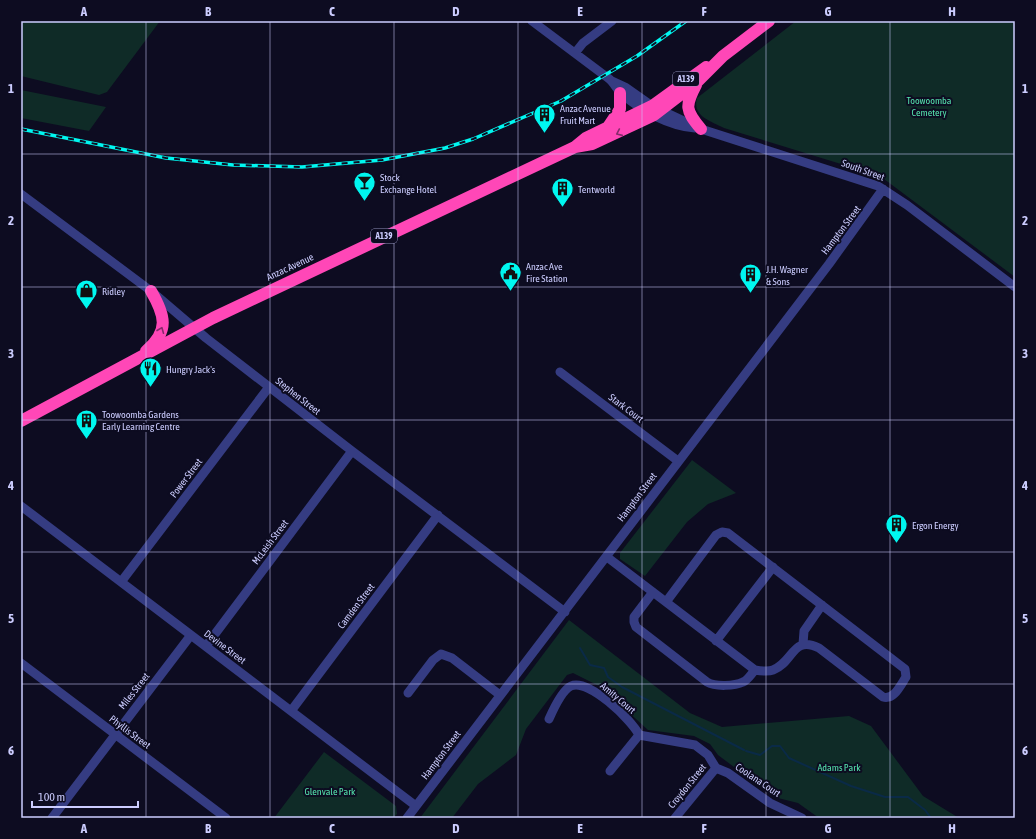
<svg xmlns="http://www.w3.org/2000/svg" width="1036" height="839" viewBox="0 0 1036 839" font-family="'Asap Condensed',sans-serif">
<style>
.green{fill:#0f2b27}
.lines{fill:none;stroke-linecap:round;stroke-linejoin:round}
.stream{stroke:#0a2a47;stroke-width:2}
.minor{stroke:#353c82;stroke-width:9}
.highway{stroke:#ff47b7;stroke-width:12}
.rail-casing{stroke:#00f7f0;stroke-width:3.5}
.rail{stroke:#0d0c21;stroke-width:2;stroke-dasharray:6;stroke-linecap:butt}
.oneway{stroke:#862a6c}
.grid{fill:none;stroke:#cccdff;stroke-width:1;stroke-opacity:0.55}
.labels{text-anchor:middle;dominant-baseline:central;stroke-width:4;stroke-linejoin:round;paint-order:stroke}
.shield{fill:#0d0c21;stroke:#9393bc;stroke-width:1}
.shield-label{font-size:9px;font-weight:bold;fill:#cccdff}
.park-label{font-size:10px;fill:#55e3ad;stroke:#0d0c21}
.poi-label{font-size:10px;fill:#cccdff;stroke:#0d0c21;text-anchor:start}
.street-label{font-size:10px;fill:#cccdff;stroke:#0d0c21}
.neatline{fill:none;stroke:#cccdff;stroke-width:1.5}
.grid-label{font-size:13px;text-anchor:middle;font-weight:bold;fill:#cccdff}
</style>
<rect width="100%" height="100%" fill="#0d0c21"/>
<path class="green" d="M 21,21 L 160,21 L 107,92 L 99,95 L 21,76 Z
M 796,21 L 1015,21 L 1015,277 L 880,176 L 724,128 C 710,121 692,116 697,98 Z
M 21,90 L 106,107 L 89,131 L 21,118 Z
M 692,460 L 736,493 L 708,504 L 687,522 L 645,576 L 620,559 L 620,553 Z
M 569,620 L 690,713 L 722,727 L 849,716 L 871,726 L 923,796 L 959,818 L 819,818 L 798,803 L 774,797 L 718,755 L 710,744 L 694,736 L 648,730 L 601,687 L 573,673 L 567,675 L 526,729 L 516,755 L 478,784 L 452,818 L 420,818 Z
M 324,752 L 396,806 L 397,814 L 393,818 L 274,818 Z"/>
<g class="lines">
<path class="stream" d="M 580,648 L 590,665 L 604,668 L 608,677 L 622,687 L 744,750
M 746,751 L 760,755 L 772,746 L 780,746 L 789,758 L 851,786 L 885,797 L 908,797 L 925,810 L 931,818"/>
<path class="minor" d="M 532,21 C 557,40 583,59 608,78 C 614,82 616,89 622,94 C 642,111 669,126 695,128
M 575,53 L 583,43 L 612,21
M 612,81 L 625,87 L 652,106 L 701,129 L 878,186 L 907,205 L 1015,287
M 21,194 L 151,291 L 206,338 L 352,451 L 565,612
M 560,372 L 678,461
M 21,506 L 416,806
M 607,557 L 755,670 C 761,671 768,672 773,670 C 794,662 792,635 819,648 L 883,697 C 894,700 900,686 906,677 L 905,669 L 728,533 L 722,532 L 716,535 L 666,602
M 121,582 L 269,387
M 653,592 L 634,617 L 634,622 L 636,627 L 707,682 C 715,687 735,686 743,682 C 748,680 751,674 755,670
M 716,641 L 773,567
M 803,644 L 804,631 L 822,605
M 206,646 L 352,451
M 21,663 L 226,818
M 408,693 L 433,660 L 441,654 L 452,658 L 500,695
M 291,711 L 438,515
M 549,719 C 553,710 562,690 571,686 C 588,678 632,720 639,735
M 639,735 L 695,745 L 708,755 L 716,768 L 728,773 L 770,803 L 802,818
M 610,771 L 639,735
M 52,818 L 191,635
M 407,818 L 829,264 L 883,189
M 675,818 L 716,768"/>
<path class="highway" d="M 696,85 C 685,106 685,110 701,129
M 608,127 L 620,109 L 620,93
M 575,147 L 586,138 L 652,106 L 706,67
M 146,351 C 170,331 165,315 151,291
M 21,421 L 213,318 L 575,147 L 592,144 L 654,115 L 697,82 L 723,56 L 769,21"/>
<defs>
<path id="rail" d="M 21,129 L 166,158 L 233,165 L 302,167 L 382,160 L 445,148 L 473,139 L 561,101 L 637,56 L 686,21"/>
</defs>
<use href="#rail" class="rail-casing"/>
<use href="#rail" class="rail"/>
</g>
<defs><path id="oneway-chevron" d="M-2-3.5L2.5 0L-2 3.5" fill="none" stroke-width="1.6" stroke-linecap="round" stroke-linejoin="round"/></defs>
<g class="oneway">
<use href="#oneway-chevron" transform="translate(619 133) rotate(156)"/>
<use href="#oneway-chevron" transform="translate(161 330) rotate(-68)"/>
</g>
<path class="grid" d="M 146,21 L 146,818M 270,21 L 270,818M 394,21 L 394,818M 518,21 L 518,818M 642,21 L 642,818M 766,21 L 766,818M 890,21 L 890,818M 21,154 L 1015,154M 21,287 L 1015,287M 21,420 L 1015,420M 21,552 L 1015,552M 21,684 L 1015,684"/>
<defs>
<symbol id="building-pin" viewBox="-11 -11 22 30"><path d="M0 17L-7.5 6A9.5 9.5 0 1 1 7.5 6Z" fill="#00f7f0" stroke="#0d0c21"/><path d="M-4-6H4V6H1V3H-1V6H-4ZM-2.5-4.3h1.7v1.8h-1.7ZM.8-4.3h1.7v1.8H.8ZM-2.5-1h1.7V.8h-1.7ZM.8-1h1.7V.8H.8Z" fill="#111"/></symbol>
<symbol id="bar-pin" viewBox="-11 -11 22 30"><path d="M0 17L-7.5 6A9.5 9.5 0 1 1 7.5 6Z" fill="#00f7f0" stroke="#0d0c21"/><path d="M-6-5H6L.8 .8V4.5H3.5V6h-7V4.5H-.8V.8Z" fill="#111"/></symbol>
<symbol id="civic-pin" viewBox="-11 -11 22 30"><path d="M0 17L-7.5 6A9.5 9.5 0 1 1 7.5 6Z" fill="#00f7f0" stroke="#0d0c21"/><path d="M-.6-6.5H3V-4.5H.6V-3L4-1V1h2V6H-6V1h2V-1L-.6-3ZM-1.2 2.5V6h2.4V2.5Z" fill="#111"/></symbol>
<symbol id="shop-pin" viewBox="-11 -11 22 30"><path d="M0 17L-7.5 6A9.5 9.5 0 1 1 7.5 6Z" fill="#00f7f0" stroke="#0d0c21"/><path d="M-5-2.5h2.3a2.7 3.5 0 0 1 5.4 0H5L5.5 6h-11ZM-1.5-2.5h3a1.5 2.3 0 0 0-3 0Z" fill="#111"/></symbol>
<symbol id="restaurant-pin" viewBox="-11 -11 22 30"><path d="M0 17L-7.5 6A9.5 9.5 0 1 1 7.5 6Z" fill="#00f7f0" stroke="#0d0c21"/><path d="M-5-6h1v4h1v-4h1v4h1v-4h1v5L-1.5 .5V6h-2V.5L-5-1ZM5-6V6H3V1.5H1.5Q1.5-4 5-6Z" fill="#111"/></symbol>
</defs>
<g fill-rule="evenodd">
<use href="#building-pin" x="532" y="102" width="25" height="34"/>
<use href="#bar-pin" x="352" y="170" width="25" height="34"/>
<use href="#building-pin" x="550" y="176" width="25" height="34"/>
<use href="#civic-pin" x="498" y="260" width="25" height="34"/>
<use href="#building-pin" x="738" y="262" width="25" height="34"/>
<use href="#shop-pin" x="74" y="278" width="25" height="34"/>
<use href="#restaurant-pin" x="138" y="356" width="25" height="34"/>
<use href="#building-pin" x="74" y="408" width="25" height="34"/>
<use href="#building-pin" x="884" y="512" width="25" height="34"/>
</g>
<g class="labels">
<g class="shield">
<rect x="673" y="72" width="26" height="14" rx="3"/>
<rect x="371" y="229" width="26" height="14" rx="3"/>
</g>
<g class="shield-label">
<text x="686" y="79">A139</text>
<text x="384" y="236">A139</text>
</g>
<g class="park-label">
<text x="929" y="100">Toowoomba<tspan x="929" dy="12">Cemetery</tspan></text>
<text x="839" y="767">Adams Park</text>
<text x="330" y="791">Glenvale Park</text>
</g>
<g class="poi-label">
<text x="560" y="108">Anzac Avenue<tspan x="560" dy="12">Fruit Mart</tspan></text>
<text x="380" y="177">Stock<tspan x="380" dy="12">Exchange Hotel</tspan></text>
<text x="578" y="189">Tentworld</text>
<text x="526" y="266">Anzac Ave<tspan x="526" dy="12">Fire Station</tspan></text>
<text x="766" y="269">J.H. Wagner<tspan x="766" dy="12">&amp; Sons</tspan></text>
<text x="102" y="291">Ridley</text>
<text x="166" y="369">Hungry Jack's</text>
<text x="102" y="414">Toowoomba Gardens<tspan x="102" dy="12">Early Learning Centre</tspan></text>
<text x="912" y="525">Ergon Energy</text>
</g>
<g class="street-label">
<text transform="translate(863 170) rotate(20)">South Street</text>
<text transform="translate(841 230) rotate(-53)">Hampton Street</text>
<text transform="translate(290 267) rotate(-25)">Anzac Avenue</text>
<text transform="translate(298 396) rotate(38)">Stephen Street</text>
<text transform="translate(626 408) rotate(37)">Stark Court</text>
<text transform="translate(186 478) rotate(-53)">Power Street</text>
<text transform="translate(637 497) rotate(-53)">Hampton Street</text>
<text transform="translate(270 542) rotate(-53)">McLeish Street</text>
<text transform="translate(356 606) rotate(-53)">Camden Street</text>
<text transform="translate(225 647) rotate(37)">Devine Street</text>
<text transform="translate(134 691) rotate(-52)">Miles Street</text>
<text transform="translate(618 698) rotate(40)">Amity Court</text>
<text transform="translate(130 732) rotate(37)">Phyllis Street</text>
<text transform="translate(441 755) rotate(-53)">Hampton Street</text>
<text transform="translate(758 780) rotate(34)">Coolana Court</text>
<text transform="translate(687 786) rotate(-51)">Croydon Street</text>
</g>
</g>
<rect width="1036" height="839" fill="none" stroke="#0d0c21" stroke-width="44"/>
<path d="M32 801v6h106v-6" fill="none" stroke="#cccdff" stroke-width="2"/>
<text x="38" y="801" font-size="12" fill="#cccdff" stroke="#0d0c21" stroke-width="3" paint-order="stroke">100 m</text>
<rect x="22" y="22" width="992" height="795" class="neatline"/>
<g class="grid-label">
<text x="84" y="16">A</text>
<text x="208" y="16">B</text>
<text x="332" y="16">C</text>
<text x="456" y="16">D</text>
<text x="580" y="16">E</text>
<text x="704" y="16">F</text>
<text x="828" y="16">G</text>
<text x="952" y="16">H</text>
<text x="11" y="93">1</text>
<text x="1025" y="93">1</text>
<text x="11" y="225">2</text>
<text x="1025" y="225">2</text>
<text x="11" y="358">3</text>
<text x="1025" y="358">3</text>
<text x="11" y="490">4</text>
<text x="1025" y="490">4</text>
<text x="11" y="623">5</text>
<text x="1025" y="623">5</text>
<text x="11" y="755">6</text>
<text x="1025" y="755">6</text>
<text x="84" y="833">A</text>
<text x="208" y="833">B</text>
<text x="332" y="833">C</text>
<text x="456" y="833">D</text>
<text x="580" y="833">E</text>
<text x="704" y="833">F</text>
<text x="828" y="833">G</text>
<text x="952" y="833">H</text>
</g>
</svg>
